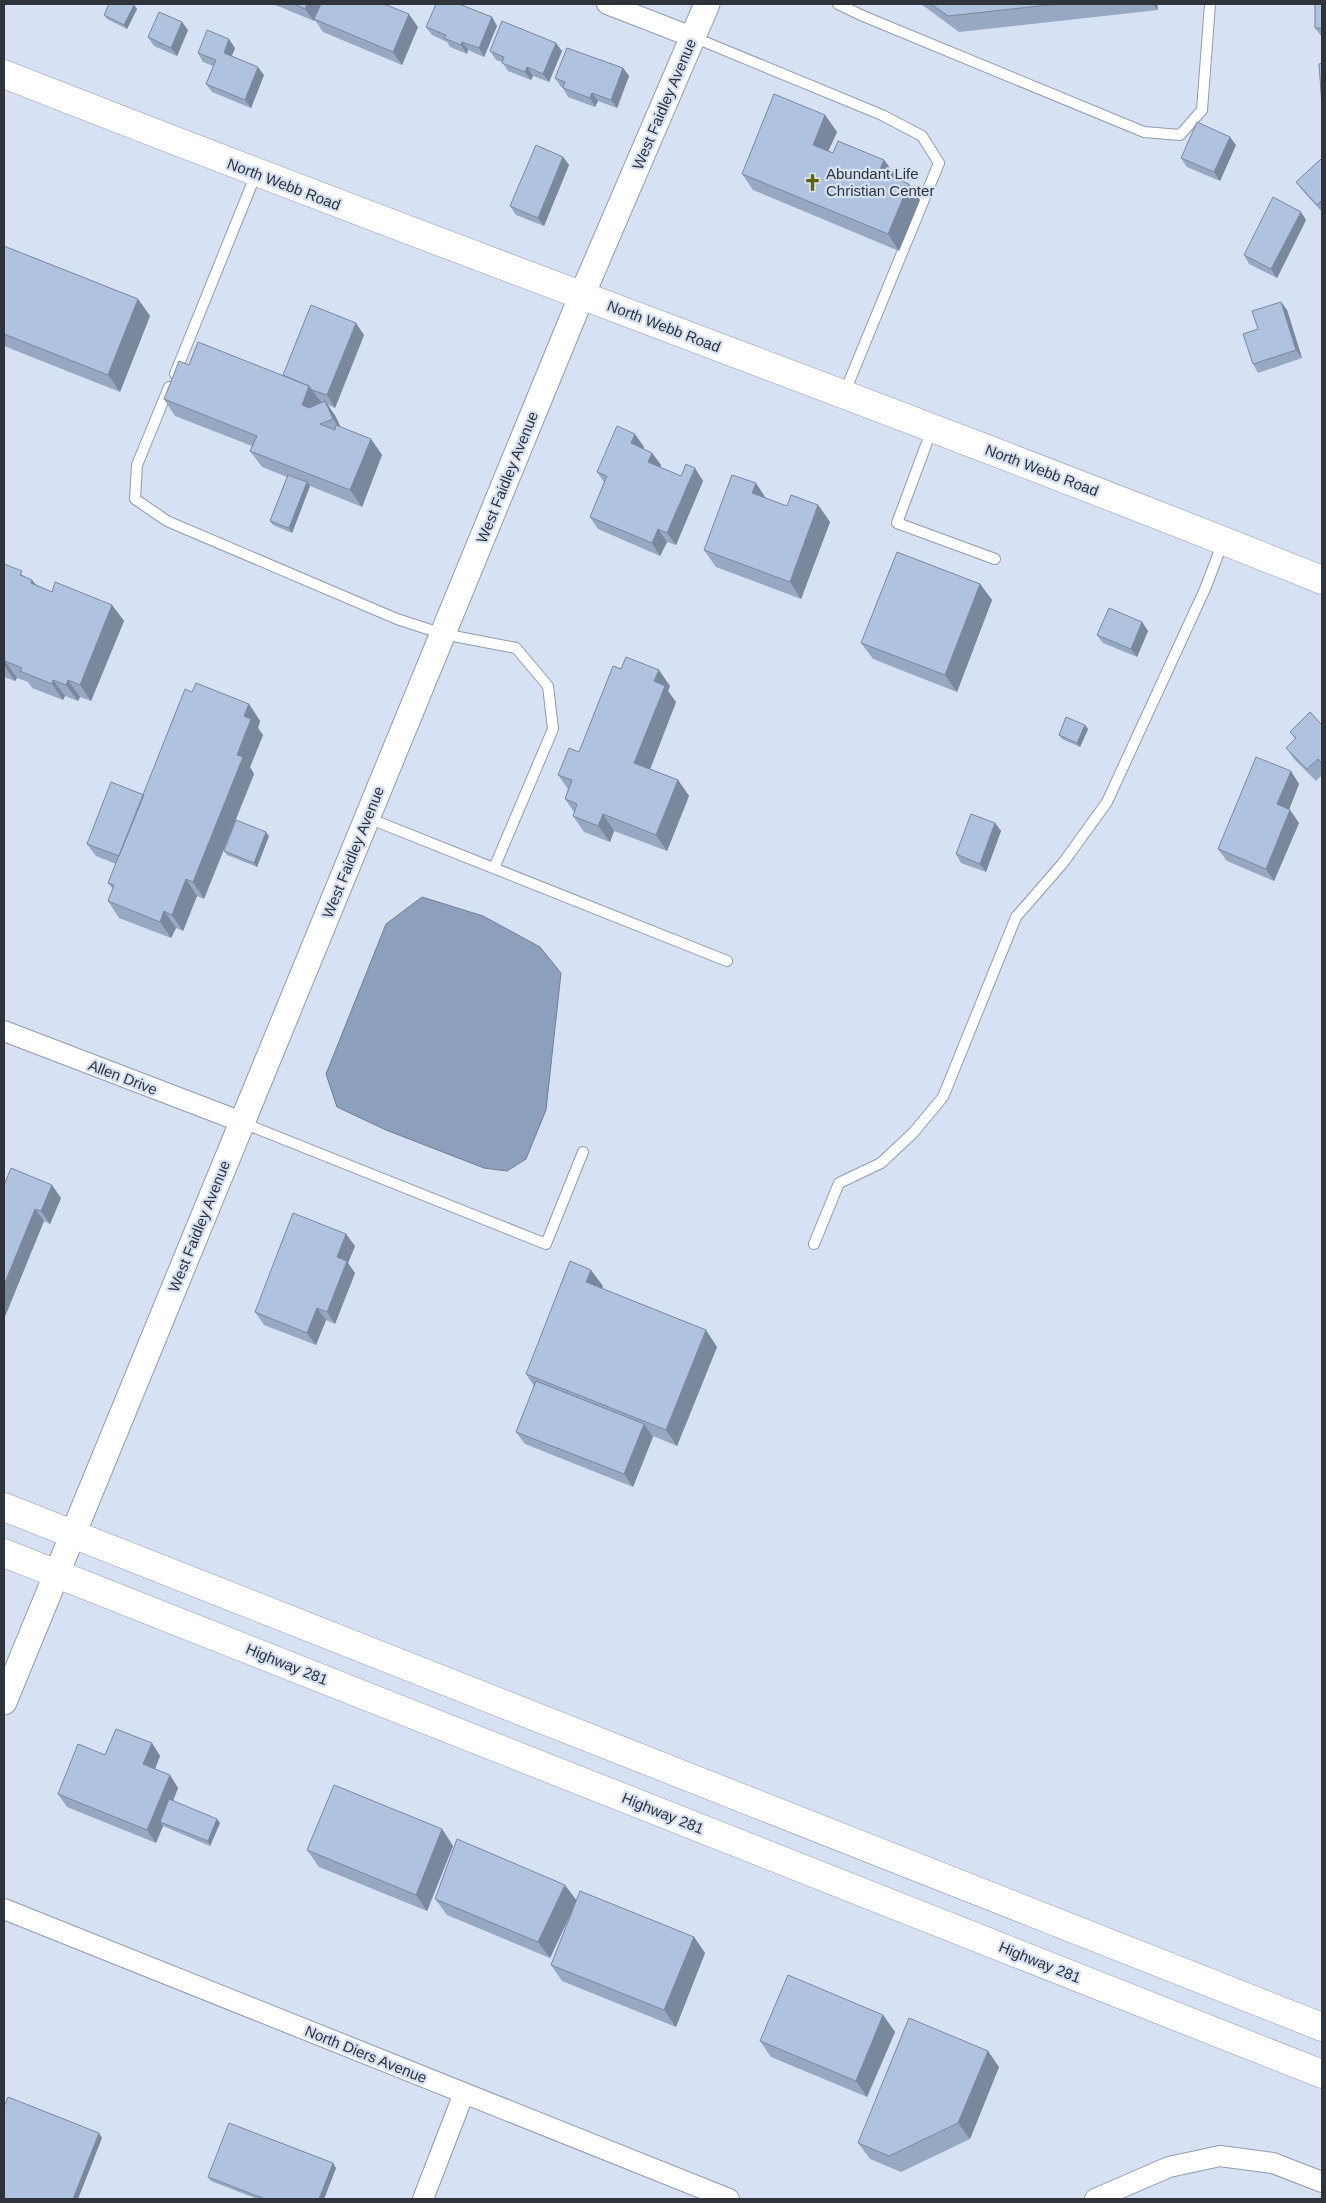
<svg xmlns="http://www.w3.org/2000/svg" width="1326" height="2203" viewBox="0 0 1326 2203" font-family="Arial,sans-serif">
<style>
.water{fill:#8ca0bd;stroke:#707f96}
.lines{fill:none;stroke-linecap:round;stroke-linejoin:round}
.service-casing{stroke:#909cac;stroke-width:12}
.minor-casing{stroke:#909cac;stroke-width:22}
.tertiary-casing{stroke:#909cac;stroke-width:27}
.secondary-casing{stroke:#909cac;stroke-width:29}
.trunk-casing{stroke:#909cac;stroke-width:29}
.service{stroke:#fff;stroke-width:10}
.minor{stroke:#fff;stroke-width:20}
.tertiary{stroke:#fff;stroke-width:25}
.secondary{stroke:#fff;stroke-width:28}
.trunk{stroke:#fff;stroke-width:28}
.wall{fill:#96a8c2}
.shaded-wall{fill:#7a889e}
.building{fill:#afc3e1;stroke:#7a889e}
.labels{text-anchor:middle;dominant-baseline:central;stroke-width:4.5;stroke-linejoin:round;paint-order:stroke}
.street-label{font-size:15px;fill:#2f333a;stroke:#d6e2f4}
.poi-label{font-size:15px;fill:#2f333a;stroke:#d6e2f4;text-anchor:start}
</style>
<rect width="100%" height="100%" fill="#d6e2f4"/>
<path class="water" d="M 422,897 L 483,916 L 540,947 L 561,973 L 546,1110 L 526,1159 L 507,1171 L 484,1168 L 386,1130 L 337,1107 L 326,1074 L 386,924 Z"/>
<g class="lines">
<defs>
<path id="service" d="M 838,4 L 863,16 L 1144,132 L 1180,135 L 1202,110 L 1210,4
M 693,37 L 882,115 L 922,136 L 939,163 L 844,394
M 175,374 L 256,174
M 169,387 L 137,465 L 135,499 L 167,521 L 397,619 L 443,634 L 516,648 L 548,686 L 553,729 L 494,868
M 932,429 L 897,523 L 995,559
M 368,818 L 727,961
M 243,1123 L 546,1244 L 583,1152
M 814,1244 L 839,1183 L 881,1163 L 913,1133 L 943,1097 L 1016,917 L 1063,863 L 1107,802 L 1205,589 L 1223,542"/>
<path id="minor" d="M 607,4 L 692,37
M 4,1031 L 242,1122
M 4,1909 L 729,2199
M 423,2199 L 464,2093
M 1095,2199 L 1169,2167 L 1220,2156 L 1273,2163 L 1322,2182"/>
<path id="tertiary" d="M 4,1702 L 582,295 L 707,4"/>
<path id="secondary" d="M 4,74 C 442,247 885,405 1322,580"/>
<path id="trunk" d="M 4,1507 L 1322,2027
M 4,1553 L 1322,2074"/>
</defs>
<use href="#service" class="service-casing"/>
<use href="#minor" class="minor-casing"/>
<use href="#tertiary" class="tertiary-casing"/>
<use href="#secondary" class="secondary-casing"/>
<use href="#trunk" class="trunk-casing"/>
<use href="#service" class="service"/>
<use href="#minor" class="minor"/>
<use href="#tertiary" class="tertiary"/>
<use href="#secondary" class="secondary"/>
<use href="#trunk" class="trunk"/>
</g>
<path class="wall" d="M 273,4 L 384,4 L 418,27 L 402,65 L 323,32 L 315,20 L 314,21 Z
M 921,4 L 1157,4 L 1158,10 L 959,32 Z
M 1322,4 L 1322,36 L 1321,36 L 1315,28 Z
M 134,5 L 137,9 L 127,29 L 107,19 L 104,15 Z
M 492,17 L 497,26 L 484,57 L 468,50 L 467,54 L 450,47 L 447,42 L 432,35 L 426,27 Z
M 188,30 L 177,56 L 154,46 L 148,37 Z
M 235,48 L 232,56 L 264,75 L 251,108 L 212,92 L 206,84 L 213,66 L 203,62 L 198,53 Z
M 490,51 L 562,51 L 549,82 L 533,76 L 531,80 L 508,71 L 502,62 L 496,60 Z
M 623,68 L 629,76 L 617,108 L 598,101 L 595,107 L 568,97 L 563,88 L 561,87 L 555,78 Z
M 825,115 L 837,132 L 828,151 L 833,153 L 884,160 L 896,176 L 895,178 L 920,200 L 899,251 L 753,190 L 742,174 Z
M 1236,145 L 1220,181 L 1187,167 L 1181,158 Z
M 563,157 L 569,165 L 544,226 L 516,215 L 510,206 Z
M 1322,158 L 1322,212 L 1302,190 L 1296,182 Z
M 1306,220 L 1277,278 L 1249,264 L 1244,255 Z
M 4,246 L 138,299 L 150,316 L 120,392 L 4,346 Z
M 1281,302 L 1287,310 L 1302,358 L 1258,373 L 1253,364 L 1258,329 Z
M 364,335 L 335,408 L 328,405 L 336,417 L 340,427 L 371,439 L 382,455 L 362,507 L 310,486 L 292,533 L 273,525 L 270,521 L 287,477 L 262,467 L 250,451 L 252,446 L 175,416 L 164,399 L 189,365 L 283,375 Z
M 644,447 L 643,449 L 652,453 L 661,465 L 660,467 L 681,476 L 703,481 L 676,545 L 667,542 L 660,556 L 598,529 L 590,517 L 604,482 L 597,472 Z
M 766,498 L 787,506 L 818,505 L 830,522 L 801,599 L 716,567 L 704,550 Z
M 4,565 L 26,577 L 37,585 L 52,592 L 112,605 L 124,621 L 91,701 L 80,697 L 78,701 L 65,696 L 63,700 L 32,688 L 28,682 L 17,678 L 15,681 L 4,677 Z
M 980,584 L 992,600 L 957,692 L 873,659 L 861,643 Z
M 1142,622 L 1148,631 L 1137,657 L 1103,643 L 1097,635 Z
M 621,669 L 670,686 L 668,691 L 676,702 L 650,769 L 678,780 L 689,796 L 667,851 L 614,831 L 610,842 L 584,832 L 573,816 L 574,812 L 565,799 L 568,789 L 558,775 L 579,752 Z
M 192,692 L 249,704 L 260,721 L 258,728 L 263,735 L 250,767 L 254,774 L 204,899 L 197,896 L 183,931 L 176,928 L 171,938 L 119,918 L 108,901 L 113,889 L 108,883 L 116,864 L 96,856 L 87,844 L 144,795 Z
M 1085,725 L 1088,729 L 1080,747 L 1062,739 L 1059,735 Z
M 1322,725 L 1322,775 L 1316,781 L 1295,760 L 1286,748 L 1295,739 L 1290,732 Z
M 1299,784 L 1289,810 L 1290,810 L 1299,823 L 1274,881 L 1227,861 L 1218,849 Z
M 995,823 L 1001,831 L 986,872 L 961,863 L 956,854 Z
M 269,836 L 257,867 L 227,855 L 224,851 Z
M 4,1185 L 61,1198 L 50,1224 L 44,1221 L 4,1319 Z
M 346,1234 L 355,1246 L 348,1263 L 355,1273 L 335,1324 L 326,1320 L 316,1345 L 264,1325 L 255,1312 Z
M 603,1286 L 602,1289 L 717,1347 L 677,1446 L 653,1436 L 633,1487 L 525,1444 L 516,1432 L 534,1386 L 526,1374 Z
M 152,1743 L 160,1756 L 155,1769 L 170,1775 L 178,1788 L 173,1801 L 220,1823 L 210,1846 L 163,1826 L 156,1843 L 67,1807 L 58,1794 L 105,1755 Z
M 442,1829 L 453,1846 L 427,1911 L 319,1867 L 307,1850 Z
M 435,1899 L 576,1901 L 694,1937 L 705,1953 L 676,2027 L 562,1981 L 551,1965 L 574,1906 L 550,1958 L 447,1915 Z
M 883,2015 L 895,2032 L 867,2097 L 771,2057 L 760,2041 Z
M 999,2067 L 970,2139 L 901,2172 L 870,2159 L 858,2143 Z
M 336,2168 L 324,2199 L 257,2199 L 211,2181 L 208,2177 Z"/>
<path class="shaded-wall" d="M 307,4 L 321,4 L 314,21 L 305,9 Z
M 1153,4 L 1157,4 L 1158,10 Z
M 134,5 L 137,9 L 127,29 L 124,25 Z
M 409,14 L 418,27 L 402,65 L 393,52 Z
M 492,17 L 497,26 L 484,57 L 479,48 Z
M 182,22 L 188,30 L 177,56 L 171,48 Z
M 229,39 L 235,48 L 229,61 L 224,53 Z
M 462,42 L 468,50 L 467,54 L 461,45 Z
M 556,43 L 562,51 L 549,82 L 543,74 Z
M 258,67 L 264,75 L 251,108 L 245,100 Z
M 527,67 L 533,76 L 531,80 L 525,72 Z
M 623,68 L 629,76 L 617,108 L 611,100 Z
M 592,93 L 598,101 L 595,107 L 590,98 Z
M 825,115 L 837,132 L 824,161 L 813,145 Z
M 1230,137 L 1236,145 L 1220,181 L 1214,172 Z
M 563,157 L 569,165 L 544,226 L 538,218 Z
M 884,160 L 896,176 L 891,188 L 879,172 Z
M 909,184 L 920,200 L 899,251 L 888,234 Z
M 1301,212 L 1306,220 L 1277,278 L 1271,269 Z
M 138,299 L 150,316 L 120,392 L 108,375 Z
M 1281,302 L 1287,310 L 1302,358 L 1296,350 Z
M 356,323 L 364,335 L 335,408 L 327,395 Z
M 309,386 L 321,402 L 313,421 L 302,405 Z
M 325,401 L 336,417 L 344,435 L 333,419 Z
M 635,434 L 644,447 L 640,456 L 631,443 Z
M 371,439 L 382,455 L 362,507 L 350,490 Z
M 652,453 L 661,465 L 657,474 L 648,462 Z
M 695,468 L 703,481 L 676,545 L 667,533 Z
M 307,482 L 310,486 L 292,533 L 289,528 Z
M 756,483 L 767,500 L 752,493 Z
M 818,505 L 830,522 L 801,599 L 790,582 Z
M 658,529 L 667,542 L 660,556 L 652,543 Z
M 32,580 L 44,596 L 31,583 Z
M 980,584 L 992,600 L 957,692 L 945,675 Z
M 112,605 L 124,621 L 91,701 L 80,685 Z
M 1142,622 L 1148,631 L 1137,657 L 1131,649 Z
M 5,661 L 17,678 L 15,681 L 4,665 Z
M 659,670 L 670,686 L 668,691 L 676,702 L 646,780 L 634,763 L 654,681 Z
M 53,680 L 65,696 L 63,700 L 52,684 Z
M 68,680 L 80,697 L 78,701 L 66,685 Z
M 249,704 L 260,721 L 258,728 L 263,735 L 250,767 L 254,774 L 204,899 L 193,882 L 237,755 L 244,716 Z
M 1085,725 L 1088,729 L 1080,747 L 1077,743 Z
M 1291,771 L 1299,784 L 1286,817 L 1277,804 Z
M 678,780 L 689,796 L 667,851 L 656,835 Z
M 1290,810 L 1299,823 L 1274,881 L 1266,869 Z
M 603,814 L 614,831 L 610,842 L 598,826 Z
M 995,823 L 1001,831 L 986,872 L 980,864 Z
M 266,832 L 269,836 L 257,867 L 254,863 Z
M 186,879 L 197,896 L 183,931 L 172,915 Z
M 164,911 L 176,928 L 171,938 L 160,922 Z
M 52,1185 L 61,1198 L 50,1224 L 41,1211 Z
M 35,1209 L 44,1221 L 4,1319 L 4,1285 Z
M 346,1234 L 355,1246 L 348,1263 L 355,1273 L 335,1324 L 327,1312 L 337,1257 Z
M 591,1270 L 603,1286 L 598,1299 L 586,1282 Z
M 317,1308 L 326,1320 L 316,1345 L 307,1333 Z
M 706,1330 L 717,1347 L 677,1446 L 666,1430 Z
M 644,1424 L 653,1437 L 633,1487 L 624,1474 Z
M 152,1743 L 160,1756 L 152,1777 L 143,1764 Z
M 170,1775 L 178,1788 L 164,1824 L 160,1822 L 163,1826 L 156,1843 L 147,1830 Z
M 217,1819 L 220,1823 L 210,1846 L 208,1841 Z
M 442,1829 L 453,1846 L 427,1911 L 416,1895 Z
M 565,1885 L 577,1901 L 550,1958 L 538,1942 Z
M 694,1937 L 705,1953 L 676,2027 L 664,2010 Z
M 883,2015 L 895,2032 L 867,2097 L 856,2081 Z
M 988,2051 L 999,2067 L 970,2139 L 958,2123 Z
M 99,2133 L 102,2138 L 78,2199 L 73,2199 Z
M 333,2163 L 336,2168 L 324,2199 L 319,2199 Z"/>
<path class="building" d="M 109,4 L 132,4 L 134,5 L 124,25 L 104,15 Z
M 294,4 L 307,4 L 305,9 Z
M 321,4 L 384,4 L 409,14 L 393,52 L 314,19 Z
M 436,4 L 459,4 L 492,17 L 479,48 L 462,42 L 461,45 L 444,38 L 446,35 L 426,27 Z
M 931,4 L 1057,4 L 948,16 Z
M 1315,4 L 1322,4 L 1322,28 L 1315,28 Z
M 159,12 L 182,22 L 171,48 L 148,37 Z
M 502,21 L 556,43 L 543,74 L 527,67 L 525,72 L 502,63 L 504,57 L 490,51 Z
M 207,30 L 229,39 L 224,53 L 258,67 L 245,100 L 206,84 L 216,60 L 198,53 Z
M 567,48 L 623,68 L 611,100 L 592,93 L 590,98 L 563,88 L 565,82 L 555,78 Z
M 1322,63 L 1322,106 L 1319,64 Z
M 774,94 L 825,115 L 813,145 L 833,153 L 838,141 L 884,160 L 879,172 L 909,184 L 888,234 L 742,174 Z
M 1197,122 L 1230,137 L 1214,172 L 1181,158 Z
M 536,145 L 563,157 L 538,218 L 510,206 Z
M 1322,158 L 1322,200 L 1317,205 L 1296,182 Z
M 1273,197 L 1301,212 L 1271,269 L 1244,255 Z
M 4,246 L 138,299 L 108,375 L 4,334 Z
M 1281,302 L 1296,350 L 1253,364 L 1243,334 L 1258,329 L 1252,311 Z
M 311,305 L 356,323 L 327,395 L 312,390 L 309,386 L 283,375 Z
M 198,342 L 309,386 L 302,405 L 309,408 L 325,401 L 333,419 L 320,424 L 335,430 L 336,425 L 371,439 L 350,490 L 250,451 L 257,436 L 164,399 L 179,361 L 189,365 Z
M 617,426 L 635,434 L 631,443 L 652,453 L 648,462 L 681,476 L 686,464 L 695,468 L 667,533 L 658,529 L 652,543 L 590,517 L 607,476 L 597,472 Z
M 288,475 L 307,482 L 289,528 L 270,521 Z
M 732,475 L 756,483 L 752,493 L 787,506 L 791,495 L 818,505 L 790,582 L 704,550 Z
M 897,552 L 980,584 L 945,675 L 861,643 Z
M 4,564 L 22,571 L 20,575 L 32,580 L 31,583 L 52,592 L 55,582 L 112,605 L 80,685 L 68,680 L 66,685 L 53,680 L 52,684 L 20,671 L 22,668 L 5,661 L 4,664 Z
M 1109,608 L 1142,622 L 1131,649 L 1097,635 Z
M 626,657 L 659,670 L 654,681 L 665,686 L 634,763 L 678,780 L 656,835 L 603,814 L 598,826 L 573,816 L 577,804 L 565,799 L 572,780 L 558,775 L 569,748 L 579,752 L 613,666 L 621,669 Z
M 196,683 L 249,704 L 244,716 L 251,719 L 237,755 L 243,757 L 193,882 L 186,879 L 172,915 L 164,911 L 160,922 L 108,901 L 114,885 L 108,883 L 185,689 L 192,692 Z
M 1310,712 L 1322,725 L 1322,764 L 1318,759 L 1307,769 L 1286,748 L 1296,738 L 1290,732 Z
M 1066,717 L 1085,725 L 1077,743 L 1059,735 Z
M 1256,757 L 1291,771 L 1277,804 L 1290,810 L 1266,869 L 1218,849 Z
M 111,782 L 144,795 L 119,856 L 87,844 Z
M 971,814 L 995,823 L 980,864 L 956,854 Z
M 236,820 L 266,832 L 254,863 L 224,851 Z
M 11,1168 L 52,1185 L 41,1211 L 35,1209 L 4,1285 L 4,1185 Z
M 293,1213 L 346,1234 L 337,1257 L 347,1261 L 327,1312 L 317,1308 L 307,1333 L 255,1312 Z
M 570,1261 L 591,1270 L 586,1282 L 706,1330 L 666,1430 L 526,1374 Z
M 536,1381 L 644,1424 L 624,1474 L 516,1432 Z
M 116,1729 L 152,1743 L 143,1764 L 170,1775 L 147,1830 L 58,1794 L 78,1744 L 105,1755 Z
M 334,1785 L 442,1829 L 416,1895 L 307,1850 Z
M 169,1799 L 217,1819 L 208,1841 L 160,1822 Z
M 457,1839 L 565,1885 L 538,1942 L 435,1899 Z
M 580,1891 L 694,1937 L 664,2010 L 551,1965 Z
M 788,1975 L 883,2015 L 856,2081 L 760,2041 Z
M 909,2018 L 988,2051 L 958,2123 L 889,2156 L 858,2143 Z
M 8,2097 L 99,2133 L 73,2199 L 4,2199 L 4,2107 Z
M 229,2123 L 333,2163 L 319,2199 L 265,2199 L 208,2177 Z"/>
<defs>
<symbol id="church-bare" viewBox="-9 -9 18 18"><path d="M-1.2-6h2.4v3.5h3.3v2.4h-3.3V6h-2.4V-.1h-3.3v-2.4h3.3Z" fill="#656500" stroke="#d6e2f4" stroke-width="2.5" paint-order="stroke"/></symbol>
</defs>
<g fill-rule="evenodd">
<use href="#church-bare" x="800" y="170" width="25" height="25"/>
</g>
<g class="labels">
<g class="street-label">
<text transform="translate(664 104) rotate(-67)">West Faidley Avenue</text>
<text transform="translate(284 184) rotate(21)">North Webb Road</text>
<text transform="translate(664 326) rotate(21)">North Webb Road</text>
<text transform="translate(1042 470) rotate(21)">North Webb Road</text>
<text transform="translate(507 477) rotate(-68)">West Faidley Avenue</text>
<text transform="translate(353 852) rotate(-68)">West Faidley Avenue</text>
<text transform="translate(123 1077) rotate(21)">Allen Drive</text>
<text transform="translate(199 1226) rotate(-68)">West Faidley Avenue</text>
<text transform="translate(287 1664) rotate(22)">Highway 281</text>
<text transform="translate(663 1813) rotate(22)">Highway 281</text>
<text transform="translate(1040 1962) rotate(22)">Highway 281</text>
<text transform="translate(366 2054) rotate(22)">North Diers Avenue</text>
</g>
<g class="poi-label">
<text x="826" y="173">Abundant Life<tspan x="826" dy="17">Christian Center</tspan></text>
</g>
</g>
<rect width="1326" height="2203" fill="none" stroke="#2f333a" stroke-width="10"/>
</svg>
